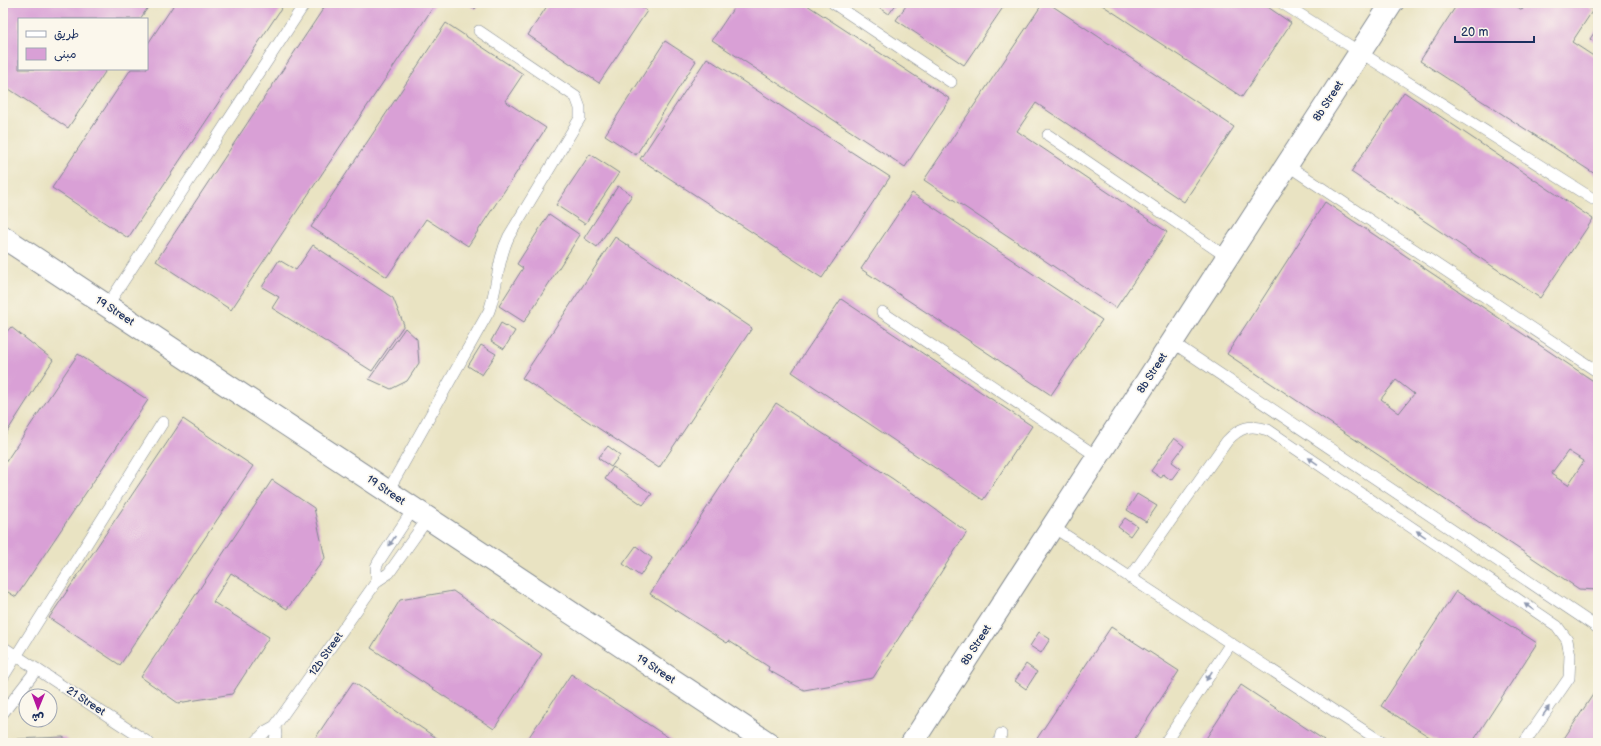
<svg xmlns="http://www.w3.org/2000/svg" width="1601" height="746" viewBox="0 0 1601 746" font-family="'Balsamiq Sans','Playpen Sans Arabic',sans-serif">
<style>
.building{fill:#d9a0d6;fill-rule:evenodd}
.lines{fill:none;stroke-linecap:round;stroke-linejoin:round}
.lane-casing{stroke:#828990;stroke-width:12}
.street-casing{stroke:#828990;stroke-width:24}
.lane{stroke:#fff;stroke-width:11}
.street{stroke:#fff;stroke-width:22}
.oneway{fill:#8d97ae}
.labels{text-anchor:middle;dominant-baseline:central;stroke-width:3.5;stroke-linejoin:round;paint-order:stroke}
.street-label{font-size:11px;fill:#1b2f5e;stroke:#fbf7ec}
</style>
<rect width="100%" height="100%" fill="#fbf7ec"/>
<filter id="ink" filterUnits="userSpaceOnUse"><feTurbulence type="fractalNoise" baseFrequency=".025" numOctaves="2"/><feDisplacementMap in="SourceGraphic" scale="8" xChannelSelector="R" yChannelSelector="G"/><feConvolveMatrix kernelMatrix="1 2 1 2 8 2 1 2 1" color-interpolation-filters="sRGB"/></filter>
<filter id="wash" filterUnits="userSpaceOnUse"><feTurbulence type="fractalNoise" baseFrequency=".012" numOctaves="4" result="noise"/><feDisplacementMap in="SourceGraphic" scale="16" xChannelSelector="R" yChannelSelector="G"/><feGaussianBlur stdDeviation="0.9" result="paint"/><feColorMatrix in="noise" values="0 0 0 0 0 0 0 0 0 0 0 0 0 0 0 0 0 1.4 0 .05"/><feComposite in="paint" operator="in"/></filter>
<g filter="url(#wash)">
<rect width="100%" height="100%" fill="#e9e3c2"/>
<g id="blocks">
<path class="building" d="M 3,3 L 151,3 L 140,19 L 19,19 L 19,69 L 107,69 L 68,128 L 3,85 Z
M 175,3 L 285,3 L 128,238 L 52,188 L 131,69 L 147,69 L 147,45 Z
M 327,3 L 436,3 L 231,310 L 156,261 Z
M 466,3 L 479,3 L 475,9 Z
M 549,3 L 634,3 L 647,11 L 599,83 L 528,35 Z
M 737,3 L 804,3 L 950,99 L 905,167 L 712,40 Z
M 873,3 L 897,3 L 889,14 Z
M 908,3 L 919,4 L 1006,3 L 964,65 L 896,20 Z
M 1043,3 L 1048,3 L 1234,127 L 1184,202 L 1036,103 L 1017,131 L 1167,232 L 1116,308 L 924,180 Z
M 1099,3 L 1262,3 L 1291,23 L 1242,97 Z
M 1458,3 L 1512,3 L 1522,10 L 1526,3 L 1583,3 L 1593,10 L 1572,42 L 1598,59 L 1598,176 L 1420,61 Z
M 446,23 L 523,74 L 505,101 L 546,128 L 468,246 L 426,219 L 387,277 L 311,227 Z
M 1598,27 L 1598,44 L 1590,39 Z
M 665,41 L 696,61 L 636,155 L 605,135 Z
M 707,58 L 890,177 L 822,278 L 640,159 Z
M 1404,92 L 1593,219 L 1540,298 L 1351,172 Z
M 590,154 L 619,173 L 585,224 L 556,205 Z
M 618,186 L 632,195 L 597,247 L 584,238 Z
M 912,193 L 1102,320 L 1051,395 L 861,269 Z
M 1325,202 L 1598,384 L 1598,590 L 1579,589 L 1227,354 ZM 1396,380 L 1414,394 L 1399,413 L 1381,399 ZM 1568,451 L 1584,461 L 1568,485 L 1551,474 Z
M 549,214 L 580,235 L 524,322 L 499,306 L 523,268 L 517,264 Z
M 615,237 L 752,328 L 659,468 L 522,378 Z
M 313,245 L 393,298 L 404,325 L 372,371 L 272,308 L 279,297 L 262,287 L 279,260 L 296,270 Z
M 841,299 L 1032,426 L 983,500 L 792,372 Z
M 501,323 L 515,331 L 504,349 L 491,341 Z
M 11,327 L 53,360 L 3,438 L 3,336 Z
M 405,328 L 417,339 L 419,363 L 407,381 L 391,389 L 369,379 Z
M 481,345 L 496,354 L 482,375 L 468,366 Z
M 78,354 L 148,400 L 16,597 L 3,589 L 3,466 Z
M 776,403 L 893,479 L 967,532 L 873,678 L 804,690 L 768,670 L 769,667 L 729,641 L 727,643 L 650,594 Z
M 183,419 L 253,466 L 120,665 L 49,618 Z
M 1174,438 L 1184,446 L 1172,462 L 1180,468 L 1171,480 L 1163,474 L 1161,478 L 1151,471 Z
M 608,446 L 620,455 L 611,467 L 598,458 Z
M 613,467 L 652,494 L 643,505 L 605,479 Z
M 272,480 L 314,508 L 325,558 L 287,609 L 231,573 L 213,602 L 269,637 L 232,694 L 178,703 L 141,677 Z
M 1137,494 L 1157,506 L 1146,522 L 1127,510 Z
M 1125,518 L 1137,526 L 1130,536 L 1118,527 Z
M 636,546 L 652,558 L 640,576 L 623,564 Z
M 453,591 L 542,654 L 494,729 L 371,648 L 400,600 Z
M 1456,591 L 1537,643 L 1472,743 L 1439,743 L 1381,706 Z
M 1111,627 L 1179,671 L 1132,743 L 1034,743 Z
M 1039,632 L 1050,639 L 1041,653 L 1030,646 Z
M 1026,664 L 1037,672 L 1026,689 L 1015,681 Z
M 571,674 L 677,743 L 525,743 Z
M 353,682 L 444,743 L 312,743 Z
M 1241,685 L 1324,740 L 1321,743 L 1203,743 Z
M 1598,687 L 1598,743 L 1561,743 Z
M 63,737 L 72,743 L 14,743 L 17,739 Z"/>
</g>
</g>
<g filter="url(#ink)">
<use href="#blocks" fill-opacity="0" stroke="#828990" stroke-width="1"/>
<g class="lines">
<defs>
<path id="lane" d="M 833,3 L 951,82
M 1282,3 L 1593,199
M 1048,135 L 1227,257
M 1287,165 L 1598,372
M 107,306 L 305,3
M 882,312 L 1098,457
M 1172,342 L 1598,628
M 388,491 L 489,311 C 498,286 497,260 509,236 L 580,118 L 580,108 L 576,97 L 479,31
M 1053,527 L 1383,743
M 1130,578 L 1227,441 C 1240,427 1250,424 1268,430 L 1557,626 L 1567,640 L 1570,655 L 1569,678 L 1524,743
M 377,581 L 376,567 L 379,561 L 414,508
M 3,647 L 149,743
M 3,677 L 163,422
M 3,713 L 37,669
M 255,743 L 266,731 L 275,726 L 377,581 L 389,573 L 428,518
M 274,743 L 276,735 L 275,726
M 999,743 L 1001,734
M 1165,743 L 1231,643"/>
<path id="street" d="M 3,237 L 768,743
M 912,743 L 1392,3"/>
</defs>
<use href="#lane" class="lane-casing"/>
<use href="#street" class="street-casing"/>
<use href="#lane" class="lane"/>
<use href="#street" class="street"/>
</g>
<defs><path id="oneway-solid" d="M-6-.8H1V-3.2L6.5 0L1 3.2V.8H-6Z"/></defs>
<g class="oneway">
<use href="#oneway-solid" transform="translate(1313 461) rotate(-146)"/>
<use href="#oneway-solid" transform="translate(1421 534) rotate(-146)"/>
<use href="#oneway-solid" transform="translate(392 541) rotate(124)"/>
<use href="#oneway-solid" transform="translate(1529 607) rotate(-146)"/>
<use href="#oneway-solid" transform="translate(1209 676) rotate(123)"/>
<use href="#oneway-solid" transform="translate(1546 711) rotate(-55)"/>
</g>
</g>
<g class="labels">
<g class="street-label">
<text transform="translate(1328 101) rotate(-57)">8b Street</text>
<text transform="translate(115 311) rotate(33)">19 Street</text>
<text transform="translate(1152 373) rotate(-57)">8b Street</text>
<text transform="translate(386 490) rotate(34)">19 Street</text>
<text transform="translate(976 645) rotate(-57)">8b Street</text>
<text transform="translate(326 654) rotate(-55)">12b Street</text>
<text transform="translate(656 669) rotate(33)">19 Street</text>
<text transform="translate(86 701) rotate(33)">21 Street</text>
</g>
</g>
<rect width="1601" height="746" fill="none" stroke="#fbf7ec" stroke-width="16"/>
<rect x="18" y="18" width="130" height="52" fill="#fbf7ec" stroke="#a1a7b3"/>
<rect x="26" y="31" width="20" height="6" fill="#ffffff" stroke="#a1a7b3"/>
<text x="54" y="38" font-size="12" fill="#1b2f5e">طريق</text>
<rect x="26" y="48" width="20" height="12" fill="#d9a0d6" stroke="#a1a7b3"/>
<text x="54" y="58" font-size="12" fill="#1b2f5e">مبنى</text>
<g transform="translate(38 708) rotate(181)"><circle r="19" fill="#fbf7ec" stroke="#a1a7b3"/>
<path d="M0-3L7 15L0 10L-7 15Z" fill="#b5179e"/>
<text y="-6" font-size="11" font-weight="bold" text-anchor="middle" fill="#1b2f5e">ش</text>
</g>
<path d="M1455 36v6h79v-6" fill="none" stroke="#1b2f5e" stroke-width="2"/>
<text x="1461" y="36" font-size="12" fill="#1b2f5e" stroke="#fbf7ec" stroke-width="3" paint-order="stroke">20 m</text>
</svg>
